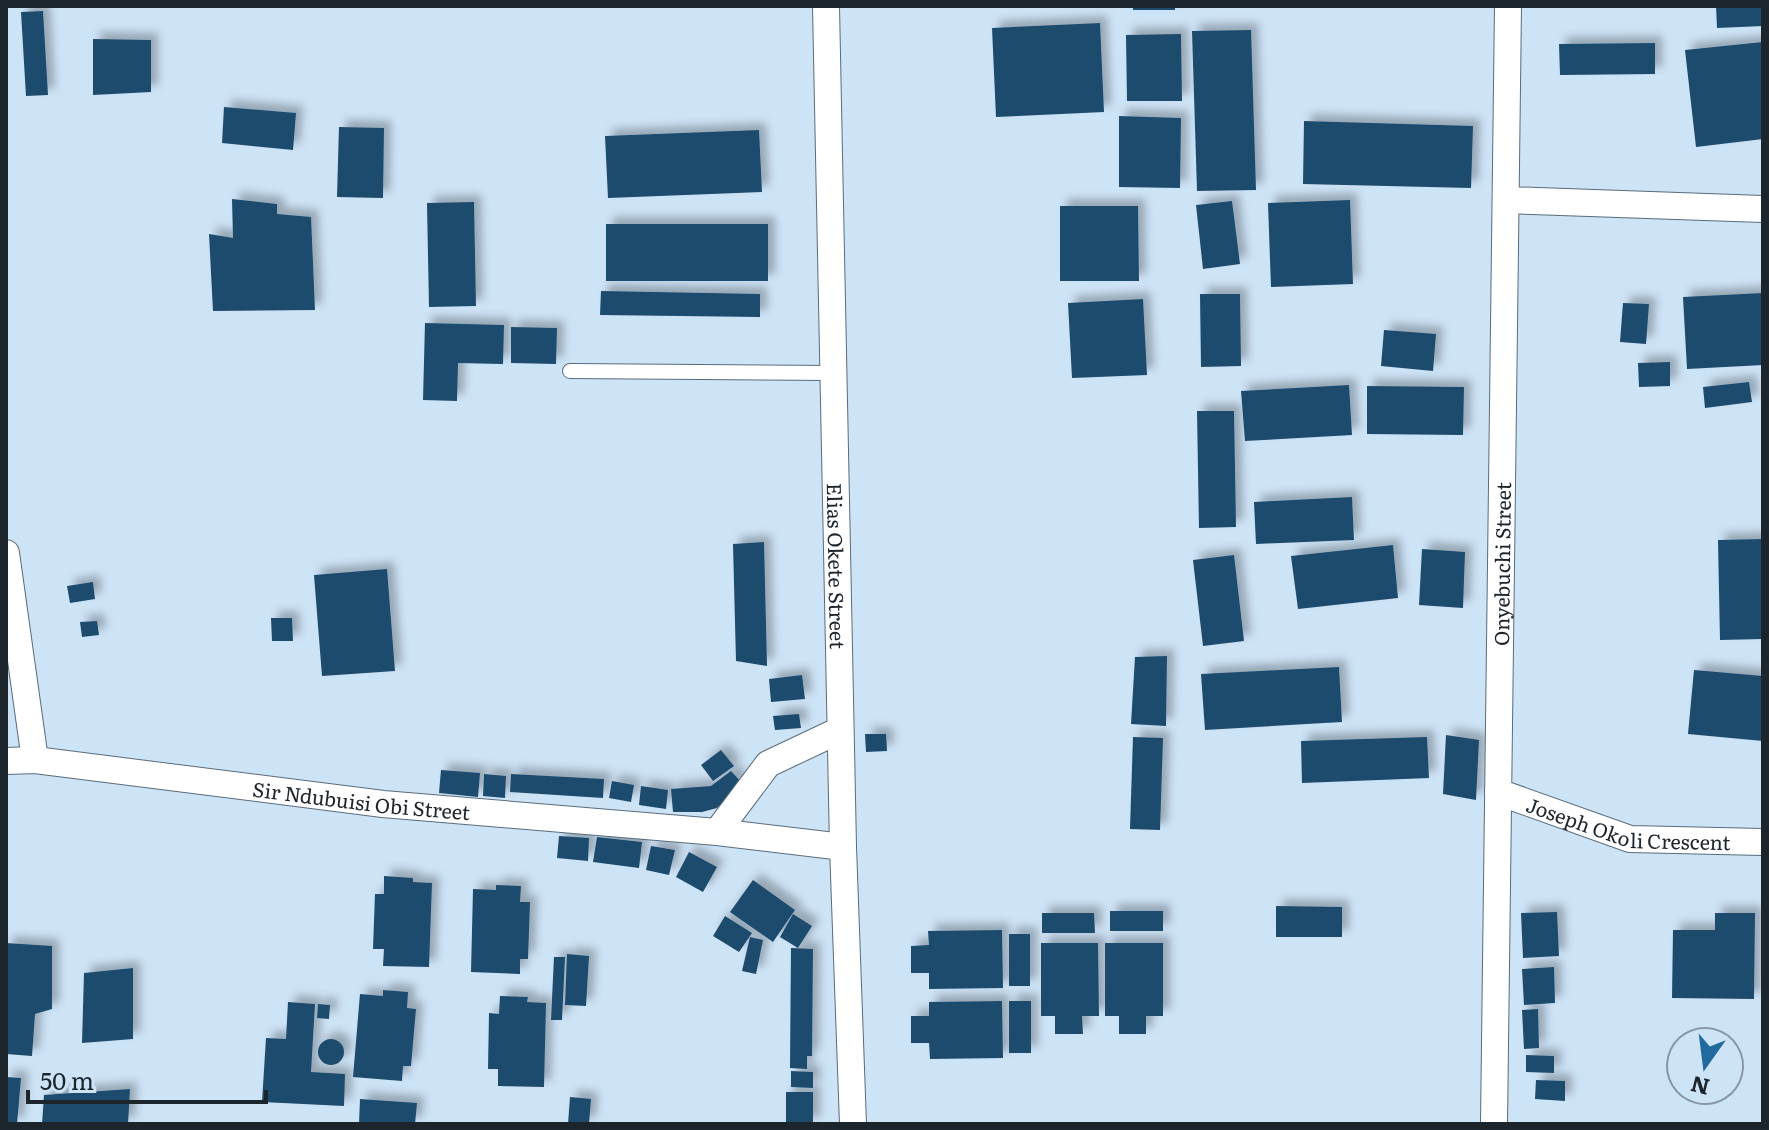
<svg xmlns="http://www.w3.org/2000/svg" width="1769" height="1130" viewBox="0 0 1769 1130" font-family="Literata,serif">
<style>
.building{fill:#1e4b6d;filter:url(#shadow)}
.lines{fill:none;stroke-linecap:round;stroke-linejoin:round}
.service-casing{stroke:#586c7c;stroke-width:16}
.minor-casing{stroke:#586c7c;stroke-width:28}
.service{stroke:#fff;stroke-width:14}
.minor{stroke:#fff;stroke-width:26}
.labels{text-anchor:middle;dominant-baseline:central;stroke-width:8;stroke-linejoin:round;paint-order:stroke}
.street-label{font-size:20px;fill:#1d252c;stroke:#cde3f6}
</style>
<defs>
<filter id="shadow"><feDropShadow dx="7" dy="-7" stdDeviation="4" flood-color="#0004"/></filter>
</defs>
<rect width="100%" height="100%" fill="#cde3f6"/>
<path class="building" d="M 1133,6 L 1175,6 L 1175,10 L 1133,10 Z
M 1716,6 L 1763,6 L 1763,26 L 1717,28 Z
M 43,11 L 48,95 L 26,96 L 21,12 Z
M 1100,23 L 1104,112 L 996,117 L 992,28 Z
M 1251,30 L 1256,190 L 1197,191 L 1192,31 Z
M 1181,34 L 1182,101 L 1127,101 L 1126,35 Z
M 93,39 L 151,40 L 151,92 L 93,95 Z
M 1763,42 L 1763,139 L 1696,147 L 1685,50 Z
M 1655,43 L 1655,74 L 1560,75 L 1559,44 Z
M 224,107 L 296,113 L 293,150 L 222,143 Z
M 1119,116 L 1181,118 L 1180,188 L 1119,187 Z
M 1304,121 L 1473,126 L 1471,188 L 1303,184 Z
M 339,127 L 384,128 L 383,198 L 337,197 Z
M 759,130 L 762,192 L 608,198 L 605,136 Z
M 232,199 L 277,204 L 277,214 L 311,217 L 315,310 L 213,311 L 209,234 L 233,238 Z
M 1350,200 L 1353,284 L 1271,287 L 1268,203 Z
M 1232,201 L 1240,264 L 1203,269 L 1196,205 Z
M 474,202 L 476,306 L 429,307 L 427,203 Z
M 1060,206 L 1138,206 L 1139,281 L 1060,281 Z
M 606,224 L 768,224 L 768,281 L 606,281 Z
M 601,291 L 760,294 L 760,317 L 600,315 Z
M 1763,293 L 1763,365 L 1687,369 L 1683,297 Z
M 1200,294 L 1240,294 L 1241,366 L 1201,367 Z
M 1143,299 L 1147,375 L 1072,378 L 1068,303 Z
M 1623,303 L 1649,304 L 1646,344 L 1620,342 Z
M 425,323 L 504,325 L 503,364 L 458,363 L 457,401 L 423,400 Z
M 511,327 L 557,328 L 556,364 L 511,363 Z
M 1384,330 L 1436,334 L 1433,371 L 1381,366 Z
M 1670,362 L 1670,386 L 1639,387 L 1638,363 Z
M 1749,382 L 1752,402 L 1705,408 L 1703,387 Z
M 1349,385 L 1352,435 L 1245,441 L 1241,391 Z
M 1367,386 L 1464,387 L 1463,435 L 1367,434 Z
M 1197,411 L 1234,411 L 1236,527 L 1199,528 Z
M 1352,497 L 1354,540 L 1256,544 L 1254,502 Z
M 1763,539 L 1763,639 L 1720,640 L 1718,540 Z
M 764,542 L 767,666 L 736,661 L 733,544 Z
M 1393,545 L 1398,598 L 1298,609 L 1291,556 Z
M 1422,549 L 1465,552 L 1463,608 L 1419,605 Z
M 1234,555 L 1244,641 L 1203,646 L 1193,560 Z
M 387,569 L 395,671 L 322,676 L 314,575 Z
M 93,582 L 95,599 L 70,603 L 67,586 Z
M 271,618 L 292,618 L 293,641 L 272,641 Z
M 97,621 L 99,635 L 82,637 L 80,622 Z
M 1167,656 L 1166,726 L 1131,724 L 1135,657 Z
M 1339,667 L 1342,722 L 1205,730 L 1201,674 Z
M 1694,670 L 1763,676 L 1763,741 L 1688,734 Z
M 802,675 L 805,699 L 771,702 L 769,679 Z
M 799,714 L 801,728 L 775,730 L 773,716 Z
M 865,734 L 886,734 L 887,751 L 866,752 Z
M 1446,735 L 1479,740 L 1476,800 L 1443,794 Z
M 1133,737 L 1163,738 L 1160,830 L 1130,829 Z
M 1427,737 L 1429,778 L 1302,783 L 1301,741 Z
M 721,750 L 734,766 L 713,781 L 701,765 Z
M 441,770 L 480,773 L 478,797 L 439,793 Z
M 731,771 L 742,783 L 717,808 L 702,812 L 673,812 L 671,789 L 711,786 Z
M 484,774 L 506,776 L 505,798 L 483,796 Z
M 511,774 L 604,779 L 603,798 L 510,792 Z
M 612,781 L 634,785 L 631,802 L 609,798 Z
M 641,786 L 668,790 L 666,809 L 639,805 Z
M 559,836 L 589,838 L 588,861 L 557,858 Z
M 597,837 L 642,842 L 639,868 L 593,862 Z
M 651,846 L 675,850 L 669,875 L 646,870 Z
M 689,852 L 717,867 L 703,892 L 676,877 Z
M 384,876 L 413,878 L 413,882 L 432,883 L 429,967 L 383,966 L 384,949 L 373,949 L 375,894 L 384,894 Z
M 753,880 L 795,910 L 773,942 L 730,912 Z
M 496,885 L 521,886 L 520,902 L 530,902 L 528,959 L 520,959 L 520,974 L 471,972 L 473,889 L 496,890 Z
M 1276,906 L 1342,907 L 1342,937 L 1276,937 Z
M 1110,911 L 1163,911 L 1163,931 L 1110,931 Z
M 1557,912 L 1559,956 L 1523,958 L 1521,913 Z
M 1042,913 L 1094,913 L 1095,933 L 1042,933 Z
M 1715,913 L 1755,913 L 1754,999 L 1672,998 L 1673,930 L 1715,930 Z
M 793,914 L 812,926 L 798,948 L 780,937 Z
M 725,916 L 752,933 L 739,952 L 713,936 Z
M 1002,930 L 1003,988 L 929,989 L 929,973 L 911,973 L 911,946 L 929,945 L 928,931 Z
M 1009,934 L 1030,934 L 1030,986 L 1009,986 Z
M 750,937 L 763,940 L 756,974 L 742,971 Z
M 6,943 L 52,946 L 52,1009 L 35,1014 L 32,1056 L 6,1054 Z
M 1041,943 L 1098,943 L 1099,1016 L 1082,1016 L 1083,1034 L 1055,1034 L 1055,1016 L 1041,1016 Z
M 1105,943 L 1163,943 L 1163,1016 L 1146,1016 L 1146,1034 L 1119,1034 L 1119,1016 L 1105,1016 Z
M 791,948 L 813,949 L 812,1056 L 807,1056 L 807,1069 L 790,1068 Z
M 567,954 L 589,956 L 586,1006 L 565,1005 Z
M 554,957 L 565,957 L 562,1020 L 551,1020 Z
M 1554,967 L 1555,1003 L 1524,1005 L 1522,969 Z
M 133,968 L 133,1039 L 82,1043 L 84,973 Z
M 383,990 L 408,992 L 407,1008 L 416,1009 L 411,1066 L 403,1066 L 402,1081 L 353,1077 L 360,994 L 383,996 Z
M 500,996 L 528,997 L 527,1002 L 546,1003 L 544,1087 L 498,1086 L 498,1069 L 488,1069 L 489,1013 L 499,1014 Z
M 1002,1001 L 1003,1058 L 930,1059 L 929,1043 L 911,1043 L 911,1016 L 929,1016 L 929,1002 Z
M 1009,1001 L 1031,1001 L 1031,1053 L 1009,1053 Z
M 288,1002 L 315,1004 L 311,1072 L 345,1074 L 344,1106 L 262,1102 L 266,1038 L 286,1039 Z
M 318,1004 L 330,1005 L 329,1019 L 317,1018 Z
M 1538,1009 L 1539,1048 L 1524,1049 L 1522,1010 Z
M318 1052a13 13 0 1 1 26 0a13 13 0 1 1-26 0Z
M 1526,1055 L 1554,1056 L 1554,1073 L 1526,1072 Z
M 791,1071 L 813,1072 L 813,1088 L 791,1087 Z
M 6,1077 L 21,1078 L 17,1124 L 6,1124 Z
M 1536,1080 L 1565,1081 L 1565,1101 L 1535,1099 Z
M 130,1089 L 128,1124 L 42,1124 L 44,1095 Z
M 786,1092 L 813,1092 L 813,1124 L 786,1124 Z
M 570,1097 L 591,1099 L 589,1124 L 568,1124 Z
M 360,1099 L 417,1103 L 415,1124 L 359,1124 Z"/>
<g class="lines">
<defs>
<path id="service" d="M 570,371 L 833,373"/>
<g id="minor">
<path id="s1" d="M 826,6 L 843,847 L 853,1124"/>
<path d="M 1506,200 L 1763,209"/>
<path d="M 6,553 L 35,760"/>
<path id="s2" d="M 6,761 L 35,760 L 383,804 L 717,832 L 843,847"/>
<path id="s3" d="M 1498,792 L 1630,839 L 1763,842"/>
<path d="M 717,832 L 768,764 L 840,730"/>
<path id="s4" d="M 1494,1124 L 1508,6"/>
</g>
</defs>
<use href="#service" class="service-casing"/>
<use href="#minor" class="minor-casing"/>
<use href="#service" class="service"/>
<use href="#minor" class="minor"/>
</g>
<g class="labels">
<g class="street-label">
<text stroke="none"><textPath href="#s1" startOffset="560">Elias Okete Street</textPath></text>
<text stroke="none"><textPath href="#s4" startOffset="560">Onyebuchi Street</textPath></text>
<text stroke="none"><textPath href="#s2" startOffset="358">Sir Ndubuisi Obi Street</textPath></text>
<text stroke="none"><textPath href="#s3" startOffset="136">Joseph Okoli Crescent</textPath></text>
</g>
</g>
<rect width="1769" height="1130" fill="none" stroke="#1d252c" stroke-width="16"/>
<g transform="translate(1705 1066) rotate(194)"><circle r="38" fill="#cde3f6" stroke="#8797a5" stroke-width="2"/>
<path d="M0-6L14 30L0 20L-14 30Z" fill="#206a9d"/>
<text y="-12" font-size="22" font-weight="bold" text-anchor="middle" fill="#1d252c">N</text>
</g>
<path d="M28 1090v12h238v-12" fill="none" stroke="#1d252c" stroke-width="4"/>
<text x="40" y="1090" font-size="24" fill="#1d252c" stroke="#cde3f6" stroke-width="6" paint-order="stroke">50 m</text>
</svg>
